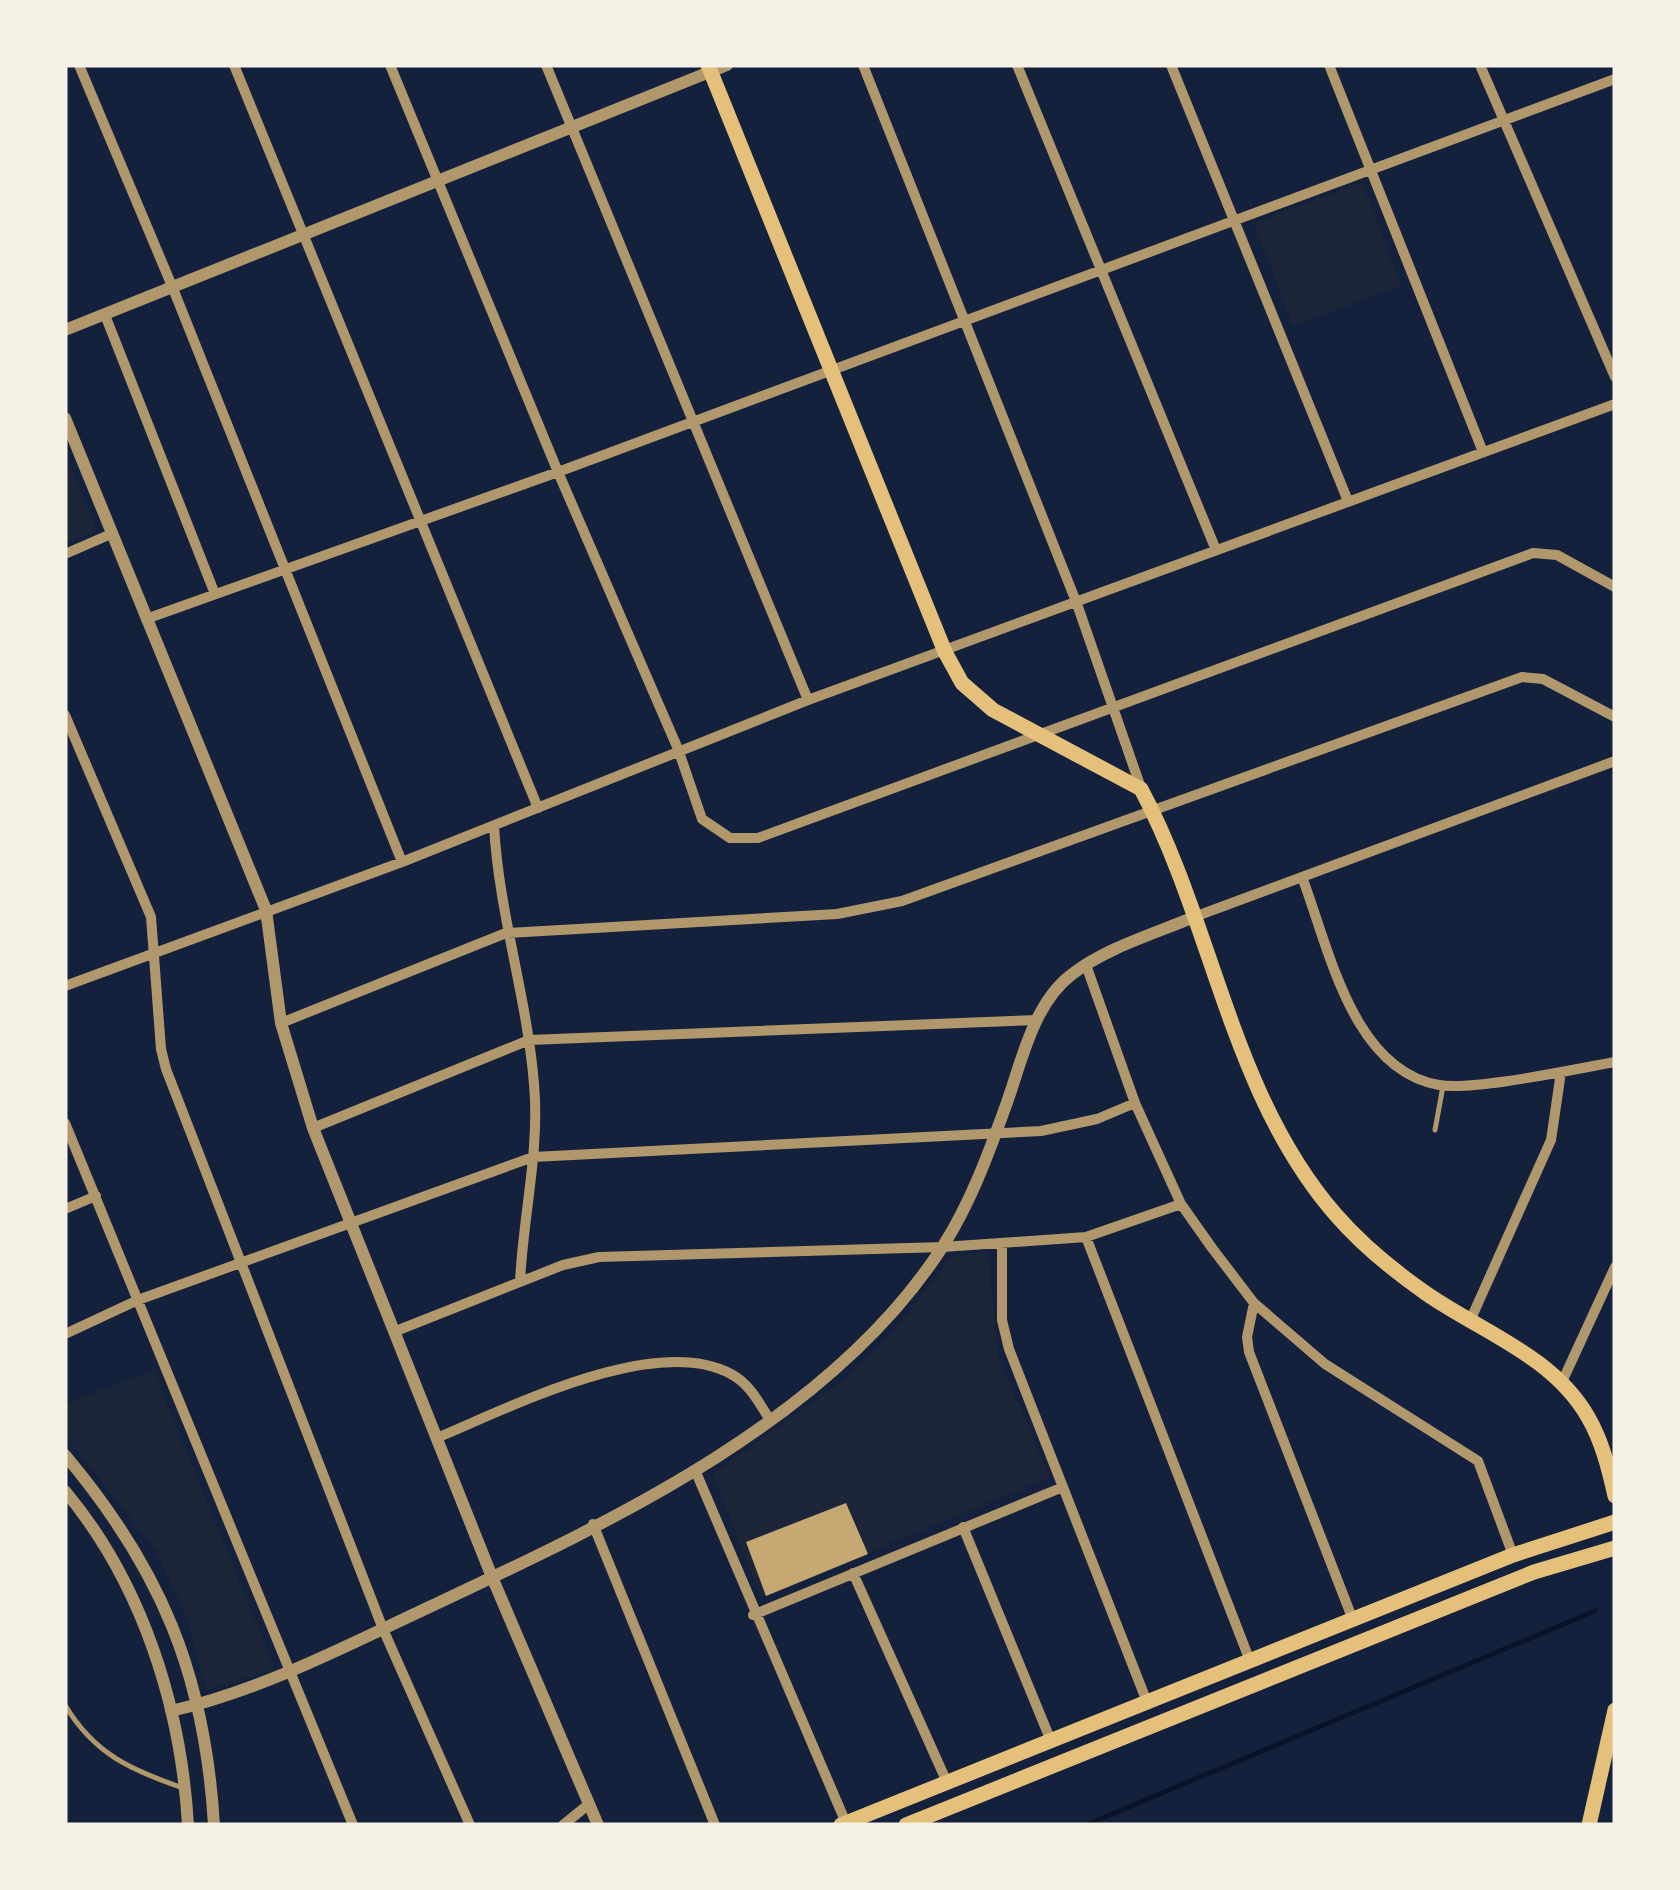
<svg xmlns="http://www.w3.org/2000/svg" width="1680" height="1890" viewBox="0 0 1680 1890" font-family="'Work Sans',sans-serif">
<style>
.green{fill:#1d2539}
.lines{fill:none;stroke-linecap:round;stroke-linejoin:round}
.stream{stroke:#0b132b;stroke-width:5}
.building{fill:#c6a872}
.service{stroke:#b1986c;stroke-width:5}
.minor{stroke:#b1986c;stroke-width:10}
.tertiary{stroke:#b1986c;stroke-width:12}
.secondary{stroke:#e5c07b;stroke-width:15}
</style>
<rect width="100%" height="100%" fill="#14213d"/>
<path class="green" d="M 1362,182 L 1401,286 L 1293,326 L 1254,223 Z
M 65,455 L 97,530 L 65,544 Z
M 988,1253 L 998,1357 L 1050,1477 L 761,1598 L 713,1474 L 852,1374 L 901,1322 L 952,1256 Z
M 153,1370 L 275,1669 L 207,1691 L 188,1621 L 157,1552 L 65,1435 L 65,1404 Z"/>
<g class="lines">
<path class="stream" d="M 1086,1825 L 1595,1611"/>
</g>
<path class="building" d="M 846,1503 L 868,1554 L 766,1596 L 746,1542 Z"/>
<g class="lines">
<path class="service" d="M 1435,1130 L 1443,1086
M 65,1705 C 94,1754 131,1770 183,1788"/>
<path class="minor" d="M 79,65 L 172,286 L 402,862
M 234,65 L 538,808
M 390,65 L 558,472 L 678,749 L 702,819 L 730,838 L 758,838 L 1533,553 L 1557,555 L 1615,587
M 546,65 L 808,700
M 863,65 L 1077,604 L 1141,788
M 1017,65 L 1216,550
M 1171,65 L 1348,501
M 1329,65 L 1483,452
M 1480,65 L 1615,377
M 105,315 L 215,594
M 65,554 L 111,534
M 146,619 L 558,472 L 1615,79
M 65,715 L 151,917 L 161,1049 L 166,1069 L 383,1629 L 470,1825
M 494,826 C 499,914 527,997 534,1084 C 540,1150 523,1216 520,1282
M 1302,877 C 1329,948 1352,1070 1439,1085 C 1474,1091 1575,1069 1615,1062
M 1194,917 L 1615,761
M 1086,965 L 1135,1103 L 1181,1204 L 1212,1248 L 1254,1303 L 1325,1364 L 1478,1461 L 1513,1555
M 65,986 L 402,862 L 808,700 L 1615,404
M 281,1023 L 506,933 L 837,914 L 902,901 L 1522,677 L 1543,679 L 1615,717
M 65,1123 L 353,1825
M 313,1128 L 529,1040 L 1037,1020
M 65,1209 L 96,1196
M 1086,1237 L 1250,1661
M 1002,1244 L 1002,1320 L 1009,1349 L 1147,1702
M 1254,1303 L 1247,1337 L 1249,1352 L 1353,1620
M 1470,1321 L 1551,1140 L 1561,1072
M 396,1331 L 563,1265 L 599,1257 L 943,1247 L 1086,1237 L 1181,1204
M 65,1334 L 138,1300 L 533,1157 L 1041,1131 L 1097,1119 L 1135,1103
M 1562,1382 L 1615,1267
M 439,1437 C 511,1407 656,1333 731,1374 C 750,1384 759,1403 770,1420
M 695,1470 L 846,1823
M 593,1524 L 715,1825
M 963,1527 L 1051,1741
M 853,1573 L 946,1780
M 753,1615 L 1063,1487
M 563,1825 L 589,1804"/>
<path class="tertiary" d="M 65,330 L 727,65
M 65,418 L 266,910 L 281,1023 L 313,1128 L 492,1577 L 598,1825
M 65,1455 C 161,1569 205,1675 214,1825
M 65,1491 C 142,1583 181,1706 188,1825
M 171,1711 C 259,1691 342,1648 423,1610 C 606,1524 830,1422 943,1246 C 970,1204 988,1155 1005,1108 C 1021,1065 1032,1005 1071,975 C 1105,948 1154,934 1194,917"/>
<path class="secondary" d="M 708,65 L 945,652 L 962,683 L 993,710 L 1141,789 C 1214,926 1231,1095 1336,1215 C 1362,1245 1394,1271 1427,1294 C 1482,1332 1553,1356 1588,1417 C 1602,1441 1609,1469 1615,1496
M 841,1825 L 1513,1555 L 1615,1522
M 906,1825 L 1534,1572 L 1615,1548
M 1589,1825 L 1615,1710"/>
</g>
<rect width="1680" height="1890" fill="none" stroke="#f6f1e7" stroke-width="135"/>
</svg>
